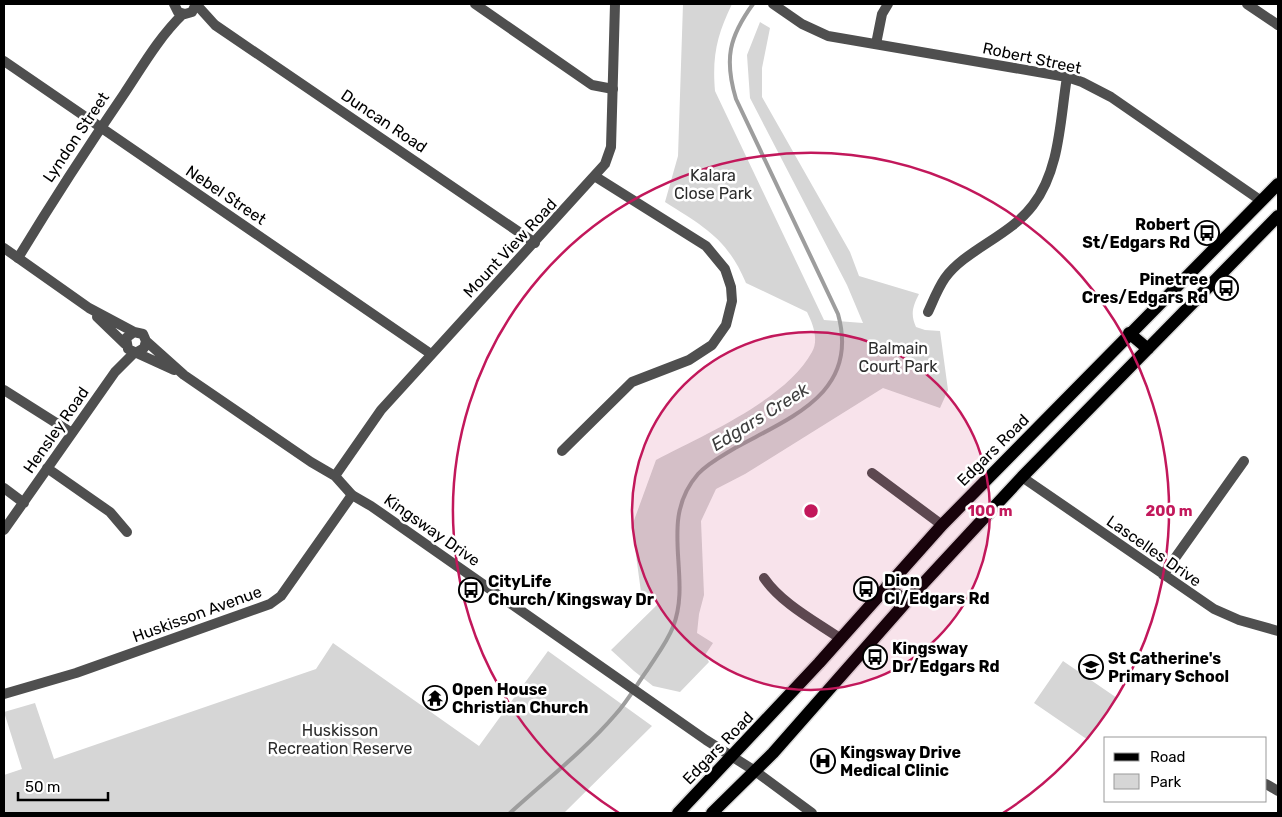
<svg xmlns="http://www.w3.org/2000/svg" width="1282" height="817" viewBox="0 0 1282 817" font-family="Rubik,sans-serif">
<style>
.park{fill:#d6d6d6}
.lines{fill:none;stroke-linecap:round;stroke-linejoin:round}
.stream{stroke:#9d9d9d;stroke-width:4}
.primary-casing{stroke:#dbdbdb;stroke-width:15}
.minor{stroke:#4f4f4f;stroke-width:10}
.tertiary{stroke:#4f4f4f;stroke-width:10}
.primary{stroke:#000;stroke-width:12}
.ring{fill:none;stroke:#c2185b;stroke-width:2.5}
.labels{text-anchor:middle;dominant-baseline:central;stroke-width:5;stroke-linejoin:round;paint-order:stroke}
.street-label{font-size:16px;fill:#000;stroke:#fff}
.park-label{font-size:16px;fill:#2d2d2d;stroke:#fff}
.poi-label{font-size:16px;font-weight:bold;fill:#000;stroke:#fff;text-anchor:start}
.water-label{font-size:18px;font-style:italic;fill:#3e3e3e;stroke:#fff}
.centre{fill:#c2185b;stroke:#fff;stroke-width:2.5}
.ring-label{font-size:15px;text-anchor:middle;font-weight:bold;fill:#c2185b;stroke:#fff;stroke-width:5;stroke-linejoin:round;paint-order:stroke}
</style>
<rect width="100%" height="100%" fill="#fff"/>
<path class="park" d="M 683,4 L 732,4 C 717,35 712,56 715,91 L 824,320 L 863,323 L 847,285 L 750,98 L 747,55 L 760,22 L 770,28 L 762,68 L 762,97 L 850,252 L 859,276 L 919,294 C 913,306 910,314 916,327 L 925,330 L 940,331 L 948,390 L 940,408 L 883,388 L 745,474 L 716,489 L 701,521 L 704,595 L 699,614 L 697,633 L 713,643 L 705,655 L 709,662 L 680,692 L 653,686 L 634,671 L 611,650 L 659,603 L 641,592 L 632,526 L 656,460 C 703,435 786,400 812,352 C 819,340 813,324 807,312 L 746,283 C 727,238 704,227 665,202 L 678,156 Z
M 333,643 L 479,746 L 548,651 L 652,726 L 564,813 L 4,813 L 4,775 L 22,769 L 4,712 L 35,703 L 54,759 L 316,669 Z
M 1063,661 L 1117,698 L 1088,740 L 1034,703 Z"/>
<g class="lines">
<path class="stream" d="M 510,813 C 545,781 584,751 615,715 C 628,701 637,684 648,669 C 657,655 667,642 673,627 C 693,576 657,521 698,474 C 708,463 722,456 735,448 C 791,417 860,393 838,314 L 736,99 C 724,59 729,37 753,4"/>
<defs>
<path id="primary" d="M 1129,333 L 1148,349
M 887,586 L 906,602
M 678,813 L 819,663 L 942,525 L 1278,184
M 712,813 L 773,753 L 906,602 L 1022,477 L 1278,216"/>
</defs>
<use href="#primary" class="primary-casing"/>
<path class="minor" d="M 174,4 L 178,12 L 185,14 L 192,12 L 196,4
M 196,4 L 215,25 L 535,243
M 475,4 L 592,85 L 613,89
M 773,4 L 802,24 L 828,36 L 1067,77 L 1082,82 L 1111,97 L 1260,200
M 1247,4 L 1278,25
M 876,44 L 882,14 L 888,4
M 4,61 L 431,354
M 18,258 C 52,202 87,148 124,94 C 142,67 159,37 183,14
M 928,312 C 933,301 938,288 945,278 C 965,250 1010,236 1033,205 C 1060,170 1060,120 1067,77
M 4,390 L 72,433
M 562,451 L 632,382 L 689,360 L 712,345 L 726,325 L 732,301 L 731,287 L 725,269 L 706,246 L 596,177
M 47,468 L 110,512 L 127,532
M 872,473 L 942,525
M 1022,477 L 1214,609 L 1239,620 L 1278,631
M 4,488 L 24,503
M 4,530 L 115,372 L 135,352
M 1163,575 L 1244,461
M 764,578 C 782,604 815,621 841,639
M 4,694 L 76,673 L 270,604 L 281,596 L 352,495
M 755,771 L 812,813
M 1266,784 L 1278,791"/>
<path class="tertiary" d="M 4,248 L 89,308 L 134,332
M 97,317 L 125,344
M 146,341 L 184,375 L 311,462 L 335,476 L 352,495 L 371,506 L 706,740 L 755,771
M 137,352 L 144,348 L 146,341 L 143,334 L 134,332 L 126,338 L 128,349 L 174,370
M 335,476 L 381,410 L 605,164 L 611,147 L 615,4"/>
<use href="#primary" class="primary"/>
</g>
<circle cx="811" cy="511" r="179" fill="#c2185b" fill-opacity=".12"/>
<g class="ring">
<circle cx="811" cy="511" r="179"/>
<path d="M619 813A358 358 0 1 1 1003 813"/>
</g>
<defs>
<symbol id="bus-ring" viewBox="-11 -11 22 22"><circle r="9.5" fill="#fff" stroke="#000" stroke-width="1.5"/><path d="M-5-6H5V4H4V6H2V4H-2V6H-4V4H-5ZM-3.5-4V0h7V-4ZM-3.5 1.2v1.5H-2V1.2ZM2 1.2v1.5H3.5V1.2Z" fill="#000"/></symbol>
<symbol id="school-ring" viewBox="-11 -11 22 22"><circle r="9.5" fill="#fff" stroke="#000" stroke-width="1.5"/><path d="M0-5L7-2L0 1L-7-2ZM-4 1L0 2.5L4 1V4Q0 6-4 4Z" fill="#000"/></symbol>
<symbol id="temple-ring" viewBox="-11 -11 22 22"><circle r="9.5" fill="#fff" stroke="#000" stroke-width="1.5"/><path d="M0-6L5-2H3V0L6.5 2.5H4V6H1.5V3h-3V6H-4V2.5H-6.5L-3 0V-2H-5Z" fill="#000"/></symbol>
<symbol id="hospital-ring" viewBox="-11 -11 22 22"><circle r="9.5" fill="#fff" stroke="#000" stroke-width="1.5"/><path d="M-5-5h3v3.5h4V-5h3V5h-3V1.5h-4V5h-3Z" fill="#000"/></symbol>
</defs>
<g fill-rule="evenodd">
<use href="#bus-ring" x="1193" y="219" width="28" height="28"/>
<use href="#bus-ring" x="1212" y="274" width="28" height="28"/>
<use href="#bus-ring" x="852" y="575" width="28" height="28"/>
<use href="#bus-ring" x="457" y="576" width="28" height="28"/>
<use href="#bus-ring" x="861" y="643" width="28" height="28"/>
<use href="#school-ring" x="1077" y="653" width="28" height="28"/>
<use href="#temple-ring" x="421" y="684" width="28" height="28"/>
<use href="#hospital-ring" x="809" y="747" width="28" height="28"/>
</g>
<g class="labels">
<g class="street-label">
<text transform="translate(1032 58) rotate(12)">Robert Street</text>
<text transform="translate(384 121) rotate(34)">Duncan Road</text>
<text transform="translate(76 137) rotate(-56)">Lyndon Street</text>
<text transform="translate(226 195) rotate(34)">Nebel Street</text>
<text transform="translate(510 248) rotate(-47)">Mount View Road</text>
<text transform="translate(56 430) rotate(-55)">Hensley Road</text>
<text transform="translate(993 450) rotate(-45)">Edgars Road</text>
<text transform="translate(432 530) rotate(35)">Kingsway Drive</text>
<text transform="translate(1154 551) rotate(35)">Lascelles Drive</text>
<text transform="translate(197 614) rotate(-20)">Huskisson Avenue</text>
<text transform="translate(718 748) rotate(-46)">Edgars Road</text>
</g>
<g class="park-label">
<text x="713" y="175">Kalara<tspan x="713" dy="18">Close Park</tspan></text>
<text x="898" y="348">Balmain<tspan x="898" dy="18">Court Park</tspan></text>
<text x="340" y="730">Huskisson<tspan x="340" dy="18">Recreation Reserve</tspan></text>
</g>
<g class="poi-label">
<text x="1190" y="224" text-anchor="end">Robert<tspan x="1190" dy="18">St/Edgars Rd</tspan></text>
<text x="1208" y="279" text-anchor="end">Pinetree<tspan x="1208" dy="18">Cres/Edgars Rd</tspan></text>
<text x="884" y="580">Dion<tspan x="884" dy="18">Cl/Edgars Rd</tspan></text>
<text x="488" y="581">CityLife<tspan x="488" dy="18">Church/Kingsway Dr</tspan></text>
<text x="892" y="648">Kingsway<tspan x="892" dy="18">Dr/Edgars Rd</tspan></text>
<text x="1108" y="658">St Catherine's<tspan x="1108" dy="18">Primary School</tspan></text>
<text x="452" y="689">Open House<tspan x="452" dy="18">Christian Church</tspan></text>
<text x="840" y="752">Kingsway Drive<tspan x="840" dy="18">Medical Clinic</tspan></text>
</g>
<g class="water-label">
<text transform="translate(760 417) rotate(-32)">Edgars Creek</text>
</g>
</g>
<circle cx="811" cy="511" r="8" class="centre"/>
<g class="ring-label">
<text x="990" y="516">100 m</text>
<text x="1169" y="516">200 m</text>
</g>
<rect width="1282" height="817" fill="none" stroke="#000000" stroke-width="10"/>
<rect x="1104" y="737" width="162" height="65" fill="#ffffff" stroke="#999999"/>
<rect x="1114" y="753" width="25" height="8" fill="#000000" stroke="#999999"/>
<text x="1150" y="762" font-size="15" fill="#000000">Road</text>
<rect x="1114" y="774" width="25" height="15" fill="#d6d6d6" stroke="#999999"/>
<text x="1150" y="787" font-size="15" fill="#000000">Park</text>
<path d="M18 792v8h90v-8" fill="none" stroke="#000000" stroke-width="2.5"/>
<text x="25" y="792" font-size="15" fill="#000000" stroke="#ffffff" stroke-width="4" paint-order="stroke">50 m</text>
</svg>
